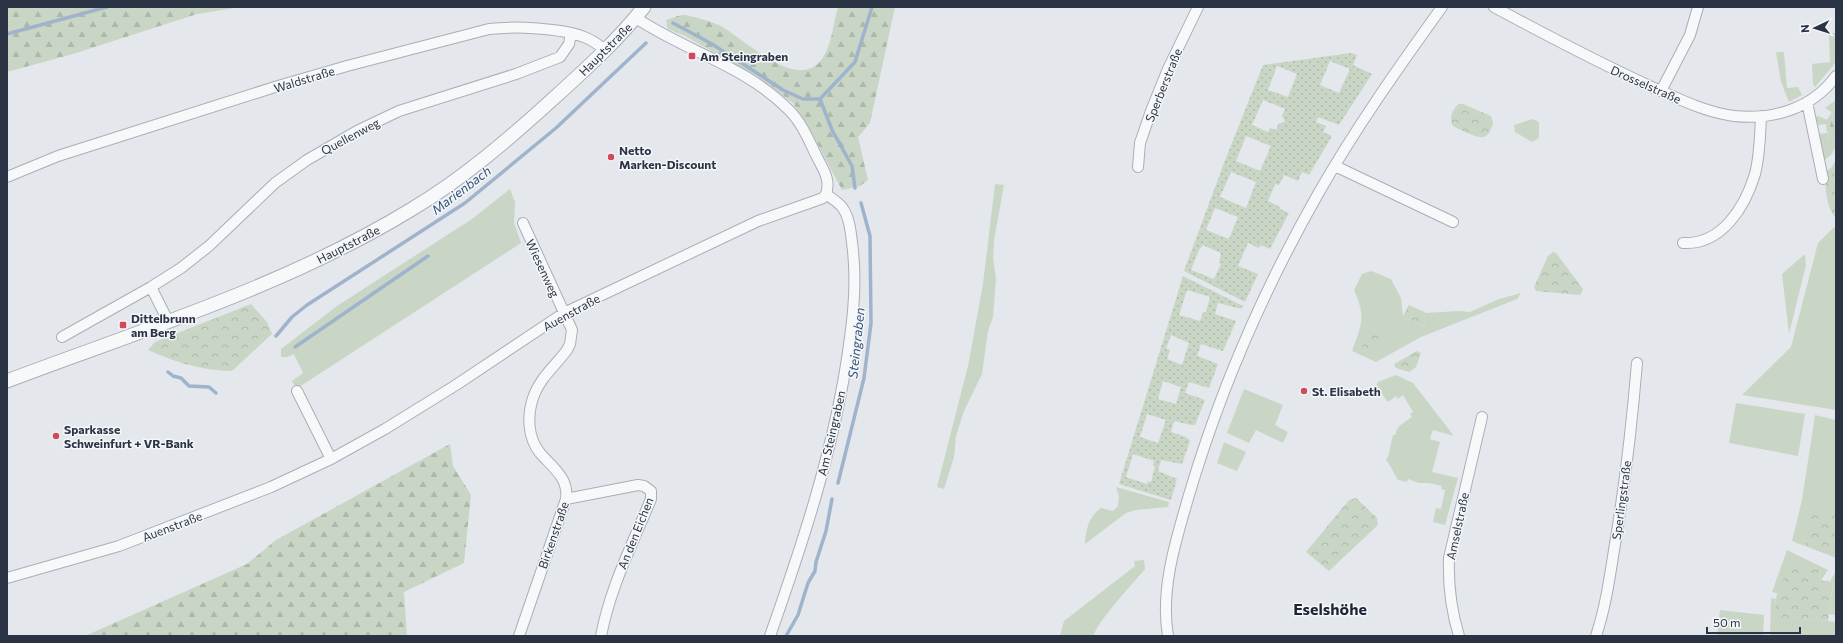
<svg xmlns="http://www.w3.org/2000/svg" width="1843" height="643" viewBox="0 0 1843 643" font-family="Commissioner,sans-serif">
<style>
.grass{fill:#c9d6c5}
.forest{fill:url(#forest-firs)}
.park{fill:url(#park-crowns)}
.garden{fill:url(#garden-dots);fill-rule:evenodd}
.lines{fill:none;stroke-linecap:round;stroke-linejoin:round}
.stream{stroke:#9fb4cc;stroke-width:3.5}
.minor-casing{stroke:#a9aeb7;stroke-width:12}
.tertiary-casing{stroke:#a9aeb7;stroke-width:15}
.minor{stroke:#f7f8fa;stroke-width:10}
.tertiary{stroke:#f7f8fa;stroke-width:13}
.poi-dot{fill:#d1495b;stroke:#f4f6f9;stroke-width:1.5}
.labels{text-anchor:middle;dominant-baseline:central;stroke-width:3;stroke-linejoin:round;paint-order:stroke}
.street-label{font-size:12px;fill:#2b3445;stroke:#f4f6f9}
.poi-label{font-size:12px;font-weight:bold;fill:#2b3445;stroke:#f4f6f9;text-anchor:start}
.water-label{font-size:13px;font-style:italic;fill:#34527a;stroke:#f4f6f9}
.district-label{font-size:16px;font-weight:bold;fill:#1d2536;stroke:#f4f6f9}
</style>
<defs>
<pattern id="forest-firs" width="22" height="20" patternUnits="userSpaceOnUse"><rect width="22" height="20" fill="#c9d6c5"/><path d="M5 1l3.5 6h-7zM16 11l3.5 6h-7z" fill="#adb8ab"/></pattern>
<pattern id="park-crowns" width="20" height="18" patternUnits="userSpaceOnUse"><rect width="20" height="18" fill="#c9d6c5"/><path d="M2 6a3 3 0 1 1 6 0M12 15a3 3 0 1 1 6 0" fill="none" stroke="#adb8ab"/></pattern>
<pattern id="garden-dots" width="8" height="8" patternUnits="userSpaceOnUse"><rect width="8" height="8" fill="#c9d6c5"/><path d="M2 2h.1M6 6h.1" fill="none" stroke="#adb8ab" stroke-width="1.8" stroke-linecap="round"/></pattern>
</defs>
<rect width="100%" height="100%" fill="#e4e7ec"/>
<path class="grass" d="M 1829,33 L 1836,33 L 1836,62 L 1815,87 L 1813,84 L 1812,64 L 1830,62 Z
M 1776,52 L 1784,52 L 1787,88 L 1798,87 L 1802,95 L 1789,102 L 1781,82 Z
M 1836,100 L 1827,138 L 1836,145 L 1832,154 L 1824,160 L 1819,134 L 1827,133 L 1826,124 L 1818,125 L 1816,117 L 1818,116 L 1827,120 L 1832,112 L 1825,108 Z
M 1533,119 L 1539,122 L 1539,138 L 1532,142 L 1515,132 L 1514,125 Z
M 995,184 L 1004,185 L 994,240 L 993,258 L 996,279 L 993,317 L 988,331 L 982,374 L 964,411 L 956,436 L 954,457 L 944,489 L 937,487 L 968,366 L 983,284 Z
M 510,189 L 515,202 L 514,223 L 521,243 L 296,389 L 292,381 L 303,373 L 294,354 L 287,357 L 281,357 L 281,349 L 337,306 L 472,219 Z
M 1834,227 L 1836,227 L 1836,410 L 1742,395 L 1791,347 L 1818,243 Z
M 1805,254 L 1806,265 L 1789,334 L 1782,274 Z
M 1371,271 L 1391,279 L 1401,298 L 1403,316 L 1424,327 L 1426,313 L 1459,311 L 1470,312 L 1499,299 L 1521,293 L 1517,299 L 1421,337 L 1376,362 L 1352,351 C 1362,324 1366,317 1354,290 L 1362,274 Z
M 1396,375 L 1413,383 L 1454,436 L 1433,430 L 1430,439 L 1440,442 L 1432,472 L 1458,478 L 1445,525 L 1433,522 L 1436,508 L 1441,509 L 1445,490 L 1441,489 L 1442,486 L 1429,483 L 1419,483 L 1408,479 L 1407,482 L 1398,480 L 1386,459 L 1388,457 L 1393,435 L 1395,435 C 1398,424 1404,423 1412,417 L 1410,414 L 1413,412 L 1403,395 L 1398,399 L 1396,396 L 1388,402 L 1376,386 L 1378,382 Z
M 1244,389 L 1283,405 L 1275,425 L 1288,432 L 1283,443 L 1256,430 L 1249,443 L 1227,433 Z
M 1736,403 L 1805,414 L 1798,456 L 1729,443 Z
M 1815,415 L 1836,420 L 1836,558 L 1792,541 L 1802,500 Z
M 1224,442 L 1246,452 L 1237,471 L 1217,463 Z
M 1116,487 L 1169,502 L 1168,507 L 1136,510 L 1126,513 L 1085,544 C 1086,530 1088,517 1101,508 L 1113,511 L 1118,506 L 1119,497 Z
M 1787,550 L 1828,570 L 1821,580 L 1819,580 L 1820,570 L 1781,594 L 1772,592 Z
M 1144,560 L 1145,569 C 1135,581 1094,625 1094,636 L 1060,636 L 1064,621 L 1135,566 L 1134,561 Z
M 1835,573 L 1836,574 L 1836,615 L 1829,614 L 1833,582 L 1830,581 Z
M 1771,598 L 1776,599 L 1774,623 L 1794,617 L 1836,622 L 1836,636 L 1770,636 Z
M 1720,610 L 1764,615 L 1763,636 L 1717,636 Z"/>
<path class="forest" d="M 7,7 L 241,7 L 197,14 L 73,54 L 7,72 Z
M 838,7 L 895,7 L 870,123 L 858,137 L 868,180 L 860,186 L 842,190 L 808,126 L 793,103 L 758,77 L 685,36 L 668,29 L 666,20 C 671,19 678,15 683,15 C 690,15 712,22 719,25 C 743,37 797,94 822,59 C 832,45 833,24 838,7 Z
M 1836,100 L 1836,145 L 1827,139 Z
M 450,444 L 453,466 L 471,495 L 464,563 L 404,592 L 407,636 L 85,636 L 247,564 L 276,540 Z"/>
<path class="park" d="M 1459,104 L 1463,104 L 1491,116 L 1493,124 C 1491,128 1489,136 1484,137 C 1478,139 1459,129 1453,126 C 1449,118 1452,109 1459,104 Z
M 1836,160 L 1836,218 C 1826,209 1824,183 1826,171 L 1831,168 Z
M 1553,252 L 1556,253 L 1583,289 L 1580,295 L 1536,291 L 1534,287 L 1548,256 Z
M 251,304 L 267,322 L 272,334 L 232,371 C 204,371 174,362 148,350 L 155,342 Z
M 1409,305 L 1426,313 L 1424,327 L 1403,316 Z
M 1370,328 L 1384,334 L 1376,353 L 1362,347 Z
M 1417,351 L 1421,353 L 1416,367 L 1409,372 L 1396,368 L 1394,364 Z
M 1356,498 L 1377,518 L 1378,525 L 1329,571 L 1306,552 L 1349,500 Z
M 1812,508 L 1836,512 L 1836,550 L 1806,545 Z
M 1785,566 L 1820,570 L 1819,580 L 1833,582 L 1828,621 L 1794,617 L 1792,626 L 1773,623 L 1777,593 L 1781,594 Z"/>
<path class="garden" d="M 1351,53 L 1357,55 L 1353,65 L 1372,74 L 1339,125 L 1318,117 L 1316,122 L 1326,126 L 1323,132 L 1332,136 L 1309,175 L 1302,172 L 1298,181 L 1284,175 L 1279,185 L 1275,184 L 1268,201 L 1280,207 L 1280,209 L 1289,213 L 1270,249 L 1261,245 L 1259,248 L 1248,243 L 1238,266 L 1258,274 L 1245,302 L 1184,271 L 1224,163 L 1263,65 ZM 1330,61 L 1350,69 L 1339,93 L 1320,85 ZM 1277,66 L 1297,74 L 1288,97 L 1268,90 ZM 1263,100 L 1285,109 L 1282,116 L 1285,121 L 1282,123 L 1279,123 L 1276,130 L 1270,128 L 1268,132 L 1252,125 ZM 1246,136 L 1271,146 L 1260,171 L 1236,161 ZM 1231,172 L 1256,182 L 1246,208 L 1220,197 ZM 1215,208 L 1238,217 L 1229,239 L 1206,230 ZM 1203,245 L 1221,253 L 1219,263 L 1221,264 L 1214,279 L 1191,270 L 1199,250 Z
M 1183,276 L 1243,306 L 1241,309 L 1218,303 L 1215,314 L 1236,321 L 1223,351 L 1201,344 L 1197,356 L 1218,364 L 1209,388 L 1189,382 L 1185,393 L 1205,400 L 1195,425 L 1191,425 L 1174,421 L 1171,432 L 1186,437 L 1190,441 L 1182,464 L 1161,460 L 1158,471 L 1177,479 L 1171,500 L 1119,484 ZM 1187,290 L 1210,297 L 1206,312 L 1203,312 L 1200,321 L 1179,315 ZM 1171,335 L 1189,343 L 1182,365 L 1167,359 L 1170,350 L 1166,349 ZM 1163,381 L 1181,387 L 1176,404 L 1158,399 ZM 1147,414 L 1166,420 L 1158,443 L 1140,437 ZM 1133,454 L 1154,461 L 1153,465 L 1155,466 L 1151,482 L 1148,481 L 1147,484 L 1126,477 Z"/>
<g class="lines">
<path class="stream" d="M 673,23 L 712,44 L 783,90 L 803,99 L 820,99 L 855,62 L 872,7
M 7,34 L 107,7
M 820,99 L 832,130 L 852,166 L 855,188
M 276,336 L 292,317 L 307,305 L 465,203 L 556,128 L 646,43
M 295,347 L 428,256
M 168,372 L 173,376 L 181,378 L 189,386 L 209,387 L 216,393
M 838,483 L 864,378 L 871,323 L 870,236 L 861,203
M 786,636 L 798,615 L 808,583 L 815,571 L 816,562 L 826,531 L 832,499"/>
<defs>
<path id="minor" d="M 1494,7 C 1546,35 1599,63 1654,88 C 1679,99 1705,112 1734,116 C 1773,120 1812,109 1836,76
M 636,18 C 685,51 746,66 789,110 C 802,123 809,141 817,157 C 823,169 831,180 826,194
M 1661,91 L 1690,35 L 1698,7
M 1807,102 L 1823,179
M 1335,166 L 1453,222
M 1138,167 L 1140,143 L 1151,111 L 1168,69 L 1198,7
M 7,177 L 58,156 L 278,86 L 347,66 L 489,29 C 513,26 562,28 584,37 C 592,40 599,45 605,50
M 1683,243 C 1722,245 1745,207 1755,174 C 1760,155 1760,135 1761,116
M 168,321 L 151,287 L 181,268 L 209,246 L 275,183 L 307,160 L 357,131 L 399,111 L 516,74 L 560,57 L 569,44 L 571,33
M 62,337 L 151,287
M 297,391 L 331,459
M 566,499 L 638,485 L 644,486 L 651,491 L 651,499 C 632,545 610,588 601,636
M 7,578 L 119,546 L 271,487 L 331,459 L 385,429 L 456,385 L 564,313 L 758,221 L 812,202 L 823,198 L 826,194
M 519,636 L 566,499 C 569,478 553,468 540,453 C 527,437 527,414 534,395 C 541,377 556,365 567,350 L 570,344 L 572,330 L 523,223
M 770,636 C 801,548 831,458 846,365 C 852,326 857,291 853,251 C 851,237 851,219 842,207 C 838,202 831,198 826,194
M 1168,636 C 1160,589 1176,540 1189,495 C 1220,390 1264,289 1318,194 C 1355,129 1398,68 1442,7
M 1459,636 C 1451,610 1448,585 1449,558 L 1482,417
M 1596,636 C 1606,606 1610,575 1615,544 C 1625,484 1632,423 1637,363"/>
<path id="tertiary" d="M 7,381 C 142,330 288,285 412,209 C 464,178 510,138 554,98 C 586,69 618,40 644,7"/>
</defs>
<use href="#minor" class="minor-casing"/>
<use href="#tertiary" class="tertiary-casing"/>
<use href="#minor" class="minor"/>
<use href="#tertiary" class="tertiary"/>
</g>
<g class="poi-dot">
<rect x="688" y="52" width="8" height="8" rx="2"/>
<circle cx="611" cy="157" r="4"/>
<rect x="119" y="321" width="8" height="8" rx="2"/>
<circle cx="1304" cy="391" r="4"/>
<circle cx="56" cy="436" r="4"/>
</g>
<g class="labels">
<g class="street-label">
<text transform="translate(605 49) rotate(-45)">Hauptstraße</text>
<text transform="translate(304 79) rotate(-17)">Waldstraße</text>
<text transform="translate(1646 84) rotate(24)">Drosselstraße</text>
<text transform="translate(1163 85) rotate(-68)">Sperberstraße</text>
<text transform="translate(350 136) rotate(-28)">Quellenweg</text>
<text transform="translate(348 244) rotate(-27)">Hauptstraße</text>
<text transform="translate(543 268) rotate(65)">Wiesenweg</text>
<text transform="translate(571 312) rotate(-29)">Auenstraße</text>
<text transform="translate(831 433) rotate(-77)">Am Steingraben</text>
<text transform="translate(1621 500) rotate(-82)">Sperlingstraße</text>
<text transform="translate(172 526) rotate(-21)">Auenstraße</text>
<text transform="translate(1457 526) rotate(-78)">Amselstraße</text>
<text transform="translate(635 533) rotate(-68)">An den Eichen</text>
<text transform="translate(553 535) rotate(-71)">Birkenstraße</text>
</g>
<g class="poi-label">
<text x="700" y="56">Am Steingraben</text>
<text x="619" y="150">Netto<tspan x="619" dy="14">Marken-Discount</tspan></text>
<text x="131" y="318">Dittelbrunn<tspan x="131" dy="14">am Berg</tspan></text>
<text x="1312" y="391">St. Elisabeth</text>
<text x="64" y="429">Sparkasse<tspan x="64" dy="14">Schweinfurt + VR-Bank</tspan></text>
</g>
<g class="water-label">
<text transform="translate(461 190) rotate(-37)">Marienbach</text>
<text transform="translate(856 343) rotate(-84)">Steingraben</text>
</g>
<g class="district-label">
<text x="1330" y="608">Eselshöhe</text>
</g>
</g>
<rect width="1843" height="643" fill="none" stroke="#2b3445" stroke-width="16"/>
<g transform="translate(1815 28) rotate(266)" stroke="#f4f6f9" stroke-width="3" paint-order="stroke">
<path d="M0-3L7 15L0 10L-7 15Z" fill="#2b3445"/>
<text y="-6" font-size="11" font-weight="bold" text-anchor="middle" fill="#2b3445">N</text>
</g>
<path d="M1707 627v6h93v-6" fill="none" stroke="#2b3445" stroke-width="2"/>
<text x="1713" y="627" font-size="12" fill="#2b3445" stroke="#f4f6f9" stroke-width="3" paint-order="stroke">50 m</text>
</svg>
